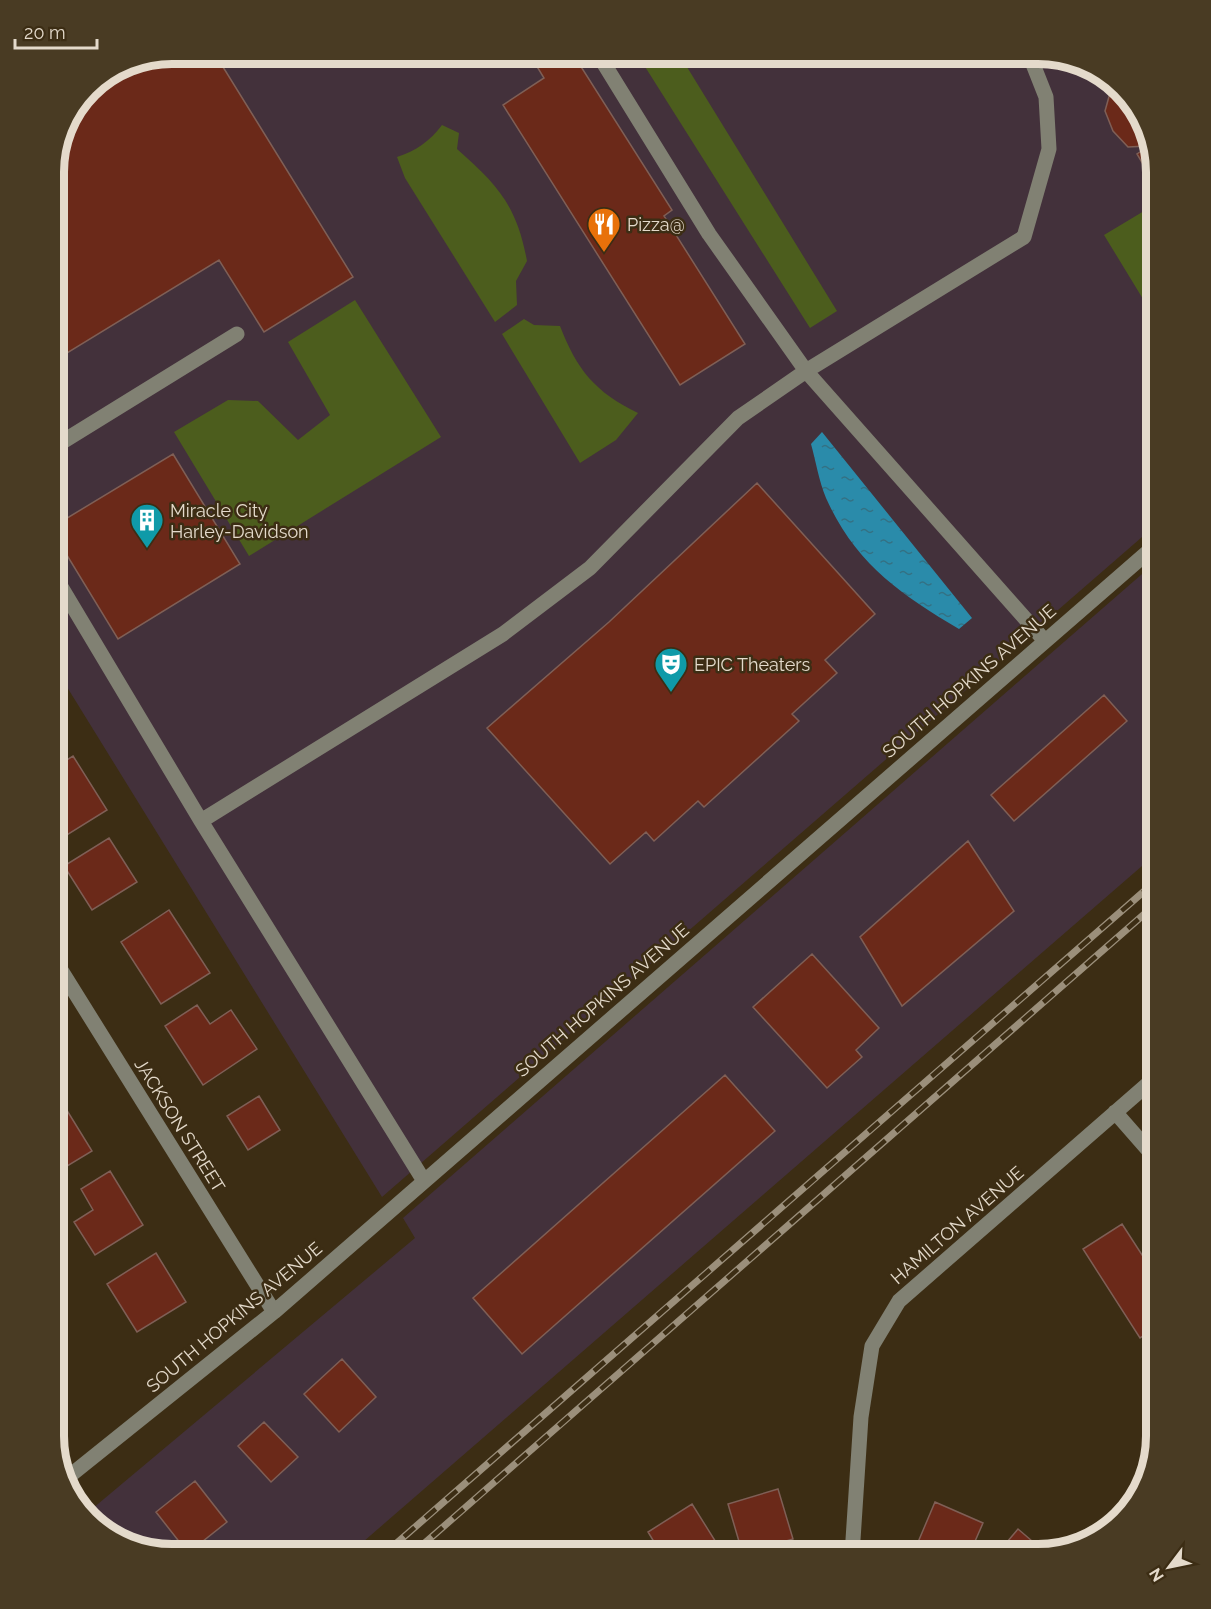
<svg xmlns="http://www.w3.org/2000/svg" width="1211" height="1609" viewBox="0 0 1211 1609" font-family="Raleway,sans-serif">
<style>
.commercial{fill:#43313b}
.grass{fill:#4c5d1d}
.water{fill:url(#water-ripples)}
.building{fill:#6b2919;stroke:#7f5f56;stroke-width:1.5}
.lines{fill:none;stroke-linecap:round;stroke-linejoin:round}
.minor{stroke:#818173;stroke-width:15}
.rail-casing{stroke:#9b8f7b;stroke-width:7}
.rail{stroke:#3c2d14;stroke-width:4.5;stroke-dasharray:14;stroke-linecap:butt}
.labels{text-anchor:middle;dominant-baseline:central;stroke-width:5;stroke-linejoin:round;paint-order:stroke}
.poi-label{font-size:18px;fill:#e4dacb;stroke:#3c2d14;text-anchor:start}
.street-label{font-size:18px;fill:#e4dacb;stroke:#3c2d14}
.rim{fill:none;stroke:#e4dacb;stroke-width:8}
</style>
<defs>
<pattern id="water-ripples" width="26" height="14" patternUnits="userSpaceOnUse" patternTransform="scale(1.5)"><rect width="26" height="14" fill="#2a8baa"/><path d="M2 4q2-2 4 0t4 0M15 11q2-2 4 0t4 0" fill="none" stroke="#337184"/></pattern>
</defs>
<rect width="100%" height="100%" fill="#3c2d14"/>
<path class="commercial" d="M 173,54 L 1046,54 L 1098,70 L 1137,107 L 1157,173 L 1157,524 L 382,1197 L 54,666 L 54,165 L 66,120 L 94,84 L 128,63 Z
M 1157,561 L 1157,853 L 348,1555 L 172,1555 L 114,1539 L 86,1514 L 415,1238 L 403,1218 Z"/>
<path class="grass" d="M 637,54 L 679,54 L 837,311 L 810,328 Z
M 442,125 L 459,133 L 457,149 C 498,185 517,206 527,261 L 516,281 L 517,305 L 495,322 L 405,178 L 397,157 C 416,151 430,141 442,125 Z
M 1149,208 L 1157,222 L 1157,322 L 1104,235 Z
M 355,300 L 441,437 L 249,556 L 174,432 L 228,400 L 258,401 L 298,440 L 330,415 L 288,342 Z
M 524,319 L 534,325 L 560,326 C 577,370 595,392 638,413 L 616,440 L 580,463 L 502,334 Z"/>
<path class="water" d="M 822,432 L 972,618 L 959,629 C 900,594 855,563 826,498 C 819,481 816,462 811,444 Z"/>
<path class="building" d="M 173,54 L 215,54 L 353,277 L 264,332 L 219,260 L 54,361 L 54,165 L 66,120 L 94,84 L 128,63 Z
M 543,54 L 573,54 L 672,210 L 664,216 L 745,344 L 680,385 L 503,105 L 544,78 L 533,60 Z
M 1116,87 L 1137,107 L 1157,173 L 1157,188 L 1137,154 L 1149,146 L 1128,147 L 1113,131 L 1105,111 L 1110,93 Z
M 173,454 L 240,564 L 118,639 L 54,534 L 54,526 Z
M 757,483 L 875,614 L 825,660 L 837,673 L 792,714 L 799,721 L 704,807 L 698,801 L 654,841 L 646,832 L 610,864 L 487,728 L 609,622 Z
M 1104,695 L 1127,721 L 1014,821 L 991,795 Z
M 73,756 L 107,810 L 54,843 L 54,768 Z
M 109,838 L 137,882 L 92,910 L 64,866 Z
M 968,841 L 1014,911 L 902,1006 L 860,937 Z
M 169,910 L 210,973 L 161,1004 L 121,942 Z
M 812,954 L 879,1028 L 856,1050 L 862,1057 L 827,1088 L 753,1007 Z
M 197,1005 L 210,1024 L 231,1010 L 257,1049 L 203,1085 L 165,1026 Z
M 725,1075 L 775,1131 L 522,1354 L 473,1298 Z
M 55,1091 L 92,1151 L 54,1174 L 54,1092 Z
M 259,1096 L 280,1130 L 248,1150 L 227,1116 Z
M 110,1171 L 143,1225 L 95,1255 L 74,1222 L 93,1210 L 81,1189 Z
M 1122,1224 L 1157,1278 L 1157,1327 L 1140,1338 L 1083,1249 Z
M 156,1253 L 186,1302 L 137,1332 L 107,1284 Z
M 342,1359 L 376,1397 L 339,1432 L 304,1394 Z
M 264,1422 L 298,1457 L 271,1482 L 238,1446 Z
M 195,1481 L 227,1522 L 188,1553 L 156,1512 Z
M 778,1489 L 793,1539 L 776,1544 L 779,1555 L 743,1555 L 728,1504 Z
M 935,1502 L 983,1523 L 969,1555 L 913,1554 Z
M 692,1504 L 724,1555 L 662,1555 L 648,1532 Z
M 1018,1529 L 1046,1553 L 996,1555 Z"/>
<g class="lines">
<path class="minor" d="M 598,54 L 709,234 L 806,371 L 1045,641
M 54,447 L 237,334
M 54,575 L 201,821 L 424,1181
M 201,821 L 503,634 L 590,568 L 738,418 L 806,371 L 1024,237 L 1049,149 L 1046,97 L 1029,54
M 54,959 L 274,1312
M 1115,1112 L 1157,1160
M 67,1478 L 274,1312 L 1157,544
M 852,1555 L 861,1417 L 872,1346 L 899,1301 L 1157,1076"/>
<defs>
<path id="rail" d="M 383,1555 L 1157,880
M 411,1555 L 1157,903"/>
</defs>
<use href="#rail" class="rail-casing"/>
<use href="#rail" class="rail"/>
</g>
<defs>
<symbol id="restaurant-pin" viewBox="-11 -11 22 30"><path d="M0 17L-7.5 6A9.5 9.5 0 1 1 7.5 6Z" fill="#e8710a" stroke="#3c2d14"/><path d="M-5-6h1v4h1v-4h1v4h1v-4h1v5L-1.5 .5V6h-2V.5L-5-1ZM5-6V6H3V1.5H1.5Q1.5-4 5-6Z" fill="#fff"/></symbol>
<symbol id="building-pin" viewBox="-11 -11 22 30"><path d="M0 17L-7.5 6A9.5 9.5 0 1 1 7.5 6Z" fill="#0f9aa8" stroke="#3c2d14"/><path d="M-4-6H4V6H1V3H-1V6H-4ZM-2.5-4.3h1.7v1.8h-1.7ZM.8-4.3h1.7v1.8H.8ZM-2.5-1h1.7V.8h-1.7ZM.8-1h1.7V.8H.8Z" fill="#fff"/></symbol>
<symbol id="theatre-pin" viewBox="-11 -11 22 30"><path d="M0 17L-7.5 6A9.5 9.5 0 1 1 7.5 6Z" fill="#0f9aa8" stroke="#3c2d14"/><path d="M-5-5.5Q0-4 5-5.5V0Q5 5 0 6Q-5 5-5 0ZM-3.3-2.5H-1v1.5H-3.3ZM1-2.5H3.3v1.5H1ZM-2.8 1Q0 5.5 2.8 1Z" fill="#fff"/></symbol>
</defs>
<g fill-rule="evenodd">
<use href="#restaurant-pin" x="585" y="205" width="38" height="52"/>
<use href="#building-pin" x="128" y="501" width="38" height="52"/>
<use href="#theatre-pin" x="652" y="645" width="38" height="52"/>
</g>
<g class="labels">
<g class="poi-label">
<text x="627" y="224">Pizza@</text>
<text x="170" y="510">Miracle City<tspan x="170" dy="21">Harley-Davidson</tspan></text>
<text x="694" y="664">EPIC Theaters</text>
</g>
<g class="street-label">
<text transform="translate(969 681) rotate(-41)">SOUTH HOPKINS AVENUE</text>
<text transform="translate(602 1000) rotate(-41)">SOUTH HOPKINS AVENUE</text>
<text transform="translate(180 1125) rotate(58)">JACKSON STREET</text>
<text transform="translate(957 1225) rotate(-41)">HAMILTON AVENUE</text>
<text transform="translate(234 1317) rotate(-40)">SOUTH HOPKINS AVENUE</text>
</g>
</g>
<path d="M0 0H1211V1609H0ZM172 64H1038A108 108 0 0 1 1146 172V1436A108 108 0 0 1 1038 1544H172A108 108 0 0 1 64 1436V172A108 108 0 0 1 172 64Z" fill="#493b23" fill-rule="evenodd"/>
<path class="rim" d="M172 64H1038A108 108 0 0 1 1146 172V1436A108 108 0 0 1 1038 1544H172A108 108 0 0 1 64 1436V172A108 108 0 0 1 172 64Z"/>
<g transform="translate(1169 1567) rotate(238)" stroke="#3c2d14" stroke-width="4.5" paint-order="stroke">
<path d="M0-4.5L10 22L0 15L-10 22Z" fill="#e4dacb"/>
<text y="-9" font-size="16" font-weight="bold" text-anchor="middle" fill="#e4dacb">N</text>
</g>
<path d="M15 39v9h82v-9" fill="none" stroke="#e4dacb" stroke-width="3"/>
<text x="24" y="39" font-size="18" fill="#e4dacb" stroke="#3c2d14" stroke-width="4.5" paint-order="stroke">20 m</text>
</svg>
